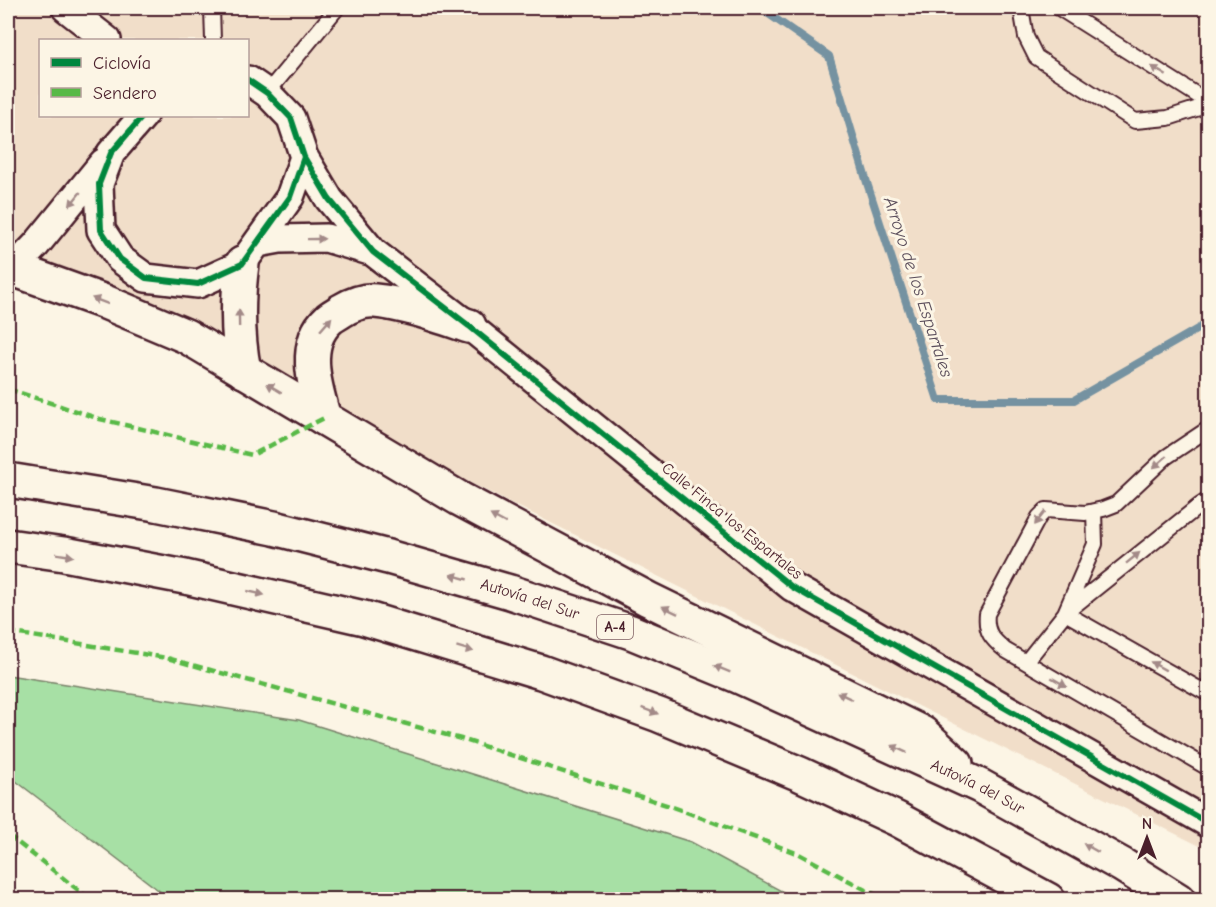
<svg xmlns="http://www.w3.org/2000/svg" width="1216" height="907" viewBox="0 0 1216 907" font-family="'Comic Neue',sans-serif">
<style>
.built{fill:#f1dec9;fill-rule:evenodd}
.green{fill:#a7e0a5;stroke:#788068;stroke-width:1.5}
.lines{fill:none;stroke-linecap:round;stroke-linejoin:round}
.stream{stroke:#7492a1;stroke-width:8}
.service-casing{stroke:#4a1f2b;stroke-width:18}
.minor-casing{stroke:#4a1f2b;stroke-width:32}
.motorway-casing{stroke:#4a1f2b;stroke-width:38}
.service{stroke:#fcf5e5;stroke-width:14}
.minor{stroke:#fcf5e5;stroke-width:27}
.motorway{stroke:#fcf5e5;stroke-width:33}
.quiet{stroke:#58b947;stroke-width:4.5;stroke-dasharray:9 4.5;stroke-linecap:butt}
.cycleway-casing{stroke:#fcf5e5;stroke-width:10}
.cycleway{stroke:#00873e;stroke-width:6}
.oneway{fill:#a38a88}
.labels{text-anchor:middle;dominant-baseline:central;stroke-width:6;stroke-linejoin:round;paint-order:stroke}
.shield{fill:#fcf5e5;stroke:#7f5f63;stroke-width:1.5}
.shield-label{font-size:15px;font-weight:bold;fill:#4a1f2b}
.street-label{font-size:16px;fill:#4a1f2b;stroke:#fcf5e5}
.water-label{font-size:18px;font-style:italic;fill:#5c4f5c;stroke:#fcf5e5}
</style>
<rect width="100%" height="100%" fill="#fcf5e5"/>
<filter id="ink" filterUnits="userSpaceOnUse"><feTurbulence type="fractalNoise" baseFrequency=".0167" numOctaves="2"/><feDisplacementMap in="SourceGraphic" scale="12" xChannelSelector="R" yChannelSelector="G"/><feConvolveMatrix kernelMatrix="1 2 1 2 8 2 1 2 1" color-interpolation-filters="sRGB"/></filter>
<g filter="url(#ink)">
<path class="built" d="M 8,8 L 1208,8 L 1208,850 L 33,265 L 8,260 ZM 40,40 L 248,40 L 248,116 L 40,116 Z"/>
<path class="green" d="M 8,675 L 299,720 L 691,842 L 796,899 L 170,899 L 8,775 Z"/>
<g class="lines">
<path class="stream" d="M 760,8 L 829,56 L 868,186 L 938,400 L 1074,400 L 1208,323"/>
<defs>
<path id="service" d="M 212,8 L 213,40
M 1021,8 L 1026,37 L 1036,57 L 1135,121 L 1168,118 L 1208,105
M 1059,8 L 1208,102
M 267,93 L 337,8
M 1208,429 L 1166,457 L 1116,504 L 1103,509 L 1085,513 L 1046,510 L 1039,517 L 987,614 C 985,632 992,639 1005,650 L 1208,768
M 1208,500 L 1199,506 L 1065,613 L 1208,694
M 1026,662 L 1065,613 L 1095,544 L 1094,511"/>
<path id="minor" d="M 66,8 L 107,40
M 143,116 L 111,153 L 99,184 L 101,230 L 120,259 L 146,278 L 198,284 L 242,264 L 290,197 L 304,157 L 291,118 L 267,93 L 248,80
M 304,157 L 329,199 L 373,252 L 469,326 L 792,587 L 1208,823
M 258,243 L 280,239 L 326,238 L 373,252
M 8,268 L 13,269 L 36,245 L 103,163"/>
<g id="motorway">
<path d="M 242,264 C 237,300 237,336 244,371"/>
<path d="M 13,269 L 105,302 L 186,336 L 460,499 L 648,599 L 922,733 L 956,764"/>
<path d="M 324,418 C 315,387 301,344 329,319 C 332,316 337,314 341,311 C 351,305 363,300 375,301 C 406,304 439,316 469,326"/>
<path id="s1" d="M 8,480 L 156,504 L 274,528 L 388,557 L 510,592 L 631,632 L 738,676 L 980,786 L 1122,865 L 1178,900"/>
<path d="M 8,546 L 64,554 L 185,577 L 364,618 L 541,672 L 659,715 L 800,774 L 897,819 L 1048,900"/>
</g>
</defs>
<use href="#service" class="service-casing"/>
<use href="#minor" class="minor-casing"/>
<use href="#motorway" class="motorway-casing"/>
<use href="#service" class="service"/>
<use href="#minor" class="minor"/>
<use href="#motorway" class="motorway"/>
<path class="quiet" d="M 8,274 L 13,269
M 8,389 L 100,419 L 252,455 L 324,418
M 8,632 L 167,658 L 461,739 L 670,806 L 799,854 L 885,900
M 8,835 L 91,900"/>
<defs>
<path id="cycleway" d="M 143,116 L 111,153 L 99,184 L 101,230 L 120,259 L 146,278 L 198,284 L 242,264 L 290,197 L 304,157 L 291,118 L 267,93 L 248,80
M 304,157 L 329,199 L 373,252 L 469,326 L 792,587 L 1208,823"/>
</defs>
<use href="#cycleway" class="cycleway-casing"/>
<use href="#cycleway" class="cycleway"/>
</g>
<defs><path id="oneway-solid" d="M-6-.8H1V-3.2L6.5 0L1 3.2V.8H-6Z" transform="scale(1.5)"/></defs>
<g class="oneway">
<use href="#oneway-solid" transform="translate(1159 71) rotate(-148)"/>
<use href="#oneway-solid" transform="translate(75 199) rotate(129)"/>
<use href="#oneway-solid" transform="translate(316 239) rotate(-1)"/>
<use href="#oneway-solid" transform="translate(100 301) rotate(-159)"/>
<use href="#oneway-solid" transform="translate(239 318) rotate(-91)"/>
<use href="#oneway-solid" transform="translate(326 324) rotate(-49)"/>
<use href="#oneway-solid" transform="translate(274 388) rotate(-149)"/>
<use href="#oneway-solid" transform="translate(1160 462) rotate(139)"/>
<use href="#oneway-solid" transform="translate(1040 518) rotate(128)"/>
<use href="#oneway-solid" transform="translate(498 519) rotate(-152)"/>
<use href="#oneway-solid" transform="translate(65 555) rotate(9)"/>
<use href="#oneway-solid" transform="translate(1133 558) rotate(-39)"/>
<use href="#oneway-solid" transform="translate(459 577) rotate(-164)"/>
<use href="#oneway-solid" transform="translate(256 593) rotate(13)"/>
<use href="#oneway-solid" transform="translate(670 610) rotate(-154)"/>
<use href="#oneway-solid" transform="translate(465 649) rotate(17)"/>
<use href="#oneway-solid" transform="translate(1158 666) rotate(-151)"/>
<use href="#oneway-solid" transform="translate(722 669) rotate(-158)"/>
<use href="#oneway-solid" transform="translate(1059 682) rotate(30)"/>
<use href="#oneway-solid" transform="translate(845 696) rotate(-154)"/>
<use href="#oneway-solid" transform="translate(650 711) rotate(20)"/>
<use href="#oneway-solid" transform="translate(899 749) rotate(-155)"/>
<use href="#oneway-solid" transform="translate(1091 848) rotate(-151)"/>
</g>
</g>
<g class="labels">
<rect class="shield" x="597" y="615" width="36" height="24" rx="4.5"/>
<g class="shield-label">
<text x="615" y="627">A-4</text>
</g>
<g class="street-label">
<text transform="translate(732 521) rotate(39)">Calle Finca los Espartales</text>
<text stroke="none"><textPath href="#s1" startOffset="536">Autovía del Sur</textPath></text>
<text stroke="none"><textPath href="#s1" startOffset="1022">Autovía del Sur</textPath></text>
</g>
<g class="water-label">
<text transform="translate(918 287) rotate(72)">Arroyo de los Espartales</text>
</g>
</g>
<rect width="1216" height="907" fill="none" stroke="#fcf5e5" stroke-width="30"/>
<rect x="15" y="15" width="1186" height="877" fill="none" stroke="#4a1f2b" stroke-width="2" filter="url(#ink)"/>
<rect x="39" y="39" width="210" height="78" fill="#fcf5e5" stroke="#b59f9b" stroke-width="1.5"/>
<rect x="51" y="58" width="30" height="9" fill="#00873e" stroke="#b59f9b" stroke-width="1.5"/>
<text x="93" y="69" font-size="18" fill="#4a1f2b">Ciclovía</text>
<rect x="51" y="88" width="30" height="9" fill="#58b947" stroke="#b59f9b" stroke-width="1.5"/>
<text x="93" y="99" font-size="18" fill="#4a1f2b">Sendero</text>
<g transform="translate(1147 838)" stroke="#fcf5e5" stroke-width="4.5" paint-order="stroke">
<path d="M0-4.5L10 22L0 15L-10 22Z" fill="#4a1f2b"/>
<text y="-9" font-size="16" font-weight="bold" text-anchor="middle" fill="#4a1f2b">N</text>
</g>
</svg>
